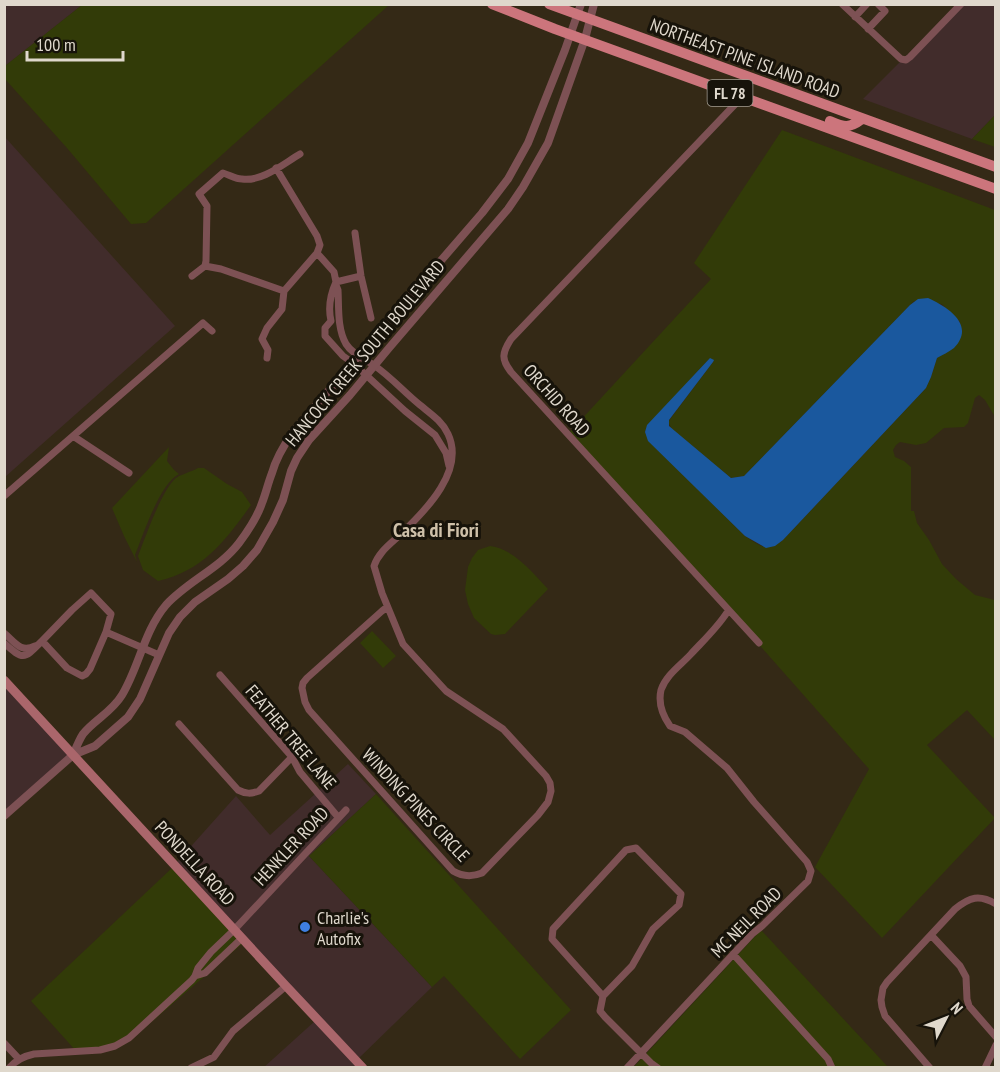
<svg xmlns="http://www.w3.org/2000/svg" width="1000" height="1072" viewBox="0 0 1000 1072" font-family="'PT Sans Narrow',sans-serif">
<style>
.commercial{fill:#412c2b}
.green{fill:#323b08;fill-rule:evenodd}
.water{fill:#1a589e}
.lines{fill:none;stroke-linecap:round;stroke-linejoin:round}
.minor{stroke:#7d5154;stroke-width:7}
.tertiary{stroke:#7d5154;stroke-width:8}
.secondary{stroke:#aa666b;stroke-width:9}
.primary{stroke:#cc757c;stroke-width:10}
.shop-dot{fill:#3f7fe0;stroke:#17130a;stroke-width:2}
.labels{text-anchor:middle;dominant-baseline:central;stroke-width:6;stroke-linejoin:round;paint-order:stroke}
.shield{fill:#17130a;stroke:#a39d92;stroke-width:1.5}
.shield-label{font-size:16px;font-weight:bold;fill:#dfd8cc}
.street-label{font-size:18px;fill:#dfd8cc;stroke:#17130a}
.poi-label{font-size:18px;fill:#dfd8cc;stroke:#17130a;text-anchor:start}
.neighbourhood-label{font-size:20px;font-weight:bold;fill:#cec0a9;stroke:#17130a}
</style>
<rect width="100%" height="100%" fill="#342916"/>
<path class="commercial" d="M 5,5 L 82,5 L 5,66 Z
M 957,5 L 995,5 L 995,115 L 972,139 L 863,99 Z
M 4,136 L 175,326 L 5,477 L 4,477 Z
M 4,685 L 68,755 L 4,811 Z
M 348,764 L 376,794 L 309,856 L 432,987 L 359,1058 L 289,984 L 177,862 L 236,796 L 270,835 Z
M 315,1021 L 358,1068 L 263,1068 Z"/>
<path class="green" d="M 82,5 L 83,4 L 389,5 L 146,223 L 131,224 L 67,148 L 5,79 L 5,66 Z
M 995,115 L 995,147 L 972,139 Z
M 782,130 L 995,210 L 995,417 L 985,400 L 979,395 L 975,398 L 968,423 L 964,427 L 944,428 L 926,443 L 916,445 L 900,442 L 896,445 L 893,450 L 895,457 L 904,461 L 911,467 L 911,511 L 914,511 L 917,523 L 929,540 L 942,564 L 956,579 L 975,595 L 995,600 L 995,740 L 967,710 L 927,745 L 995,818 L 882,938 L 815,867 L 869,769 L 755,640 L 566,436 L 711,279 L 694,263 ZM 914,301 L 942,304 L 960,322 C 961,344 955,348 937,358 L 931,377 L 926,388 L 783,540 C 767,553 760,546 745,536 L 649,441 L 645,432 L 648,425 L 710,358 L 713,360 L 713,362 L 668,422 L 672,429 L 731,478 L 744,476 Z
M 169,447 L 167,461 L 174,470 L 179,474 C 160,483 143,535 135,555 L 137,562 L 124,536 L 112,508 Z
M 198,468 L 204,468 L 227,484 L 242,492 L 251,505 C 225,541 203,571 158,581 L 143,570 L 138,556 C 146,536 161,491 176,478 C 182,474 191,472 198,468 Z
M 490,546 C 514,549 532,572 548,589 L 505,634 L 495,635 L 491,634 L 474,618 L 468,604 L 465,590 L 468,567 L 472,558 L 478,550 Z
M 372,631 L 396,656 L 383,668 L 360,643 Z
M 376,794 L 571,1010 L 520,1059 L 444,976 L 432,987 L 309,856 Z
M 172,868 L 242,944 L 148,1025 L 122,1046 L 77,1052 L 31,1001 Z
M 761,930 L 888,1067 L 633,1068 Z"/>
<path class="water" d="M 928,298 C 948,307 976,325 954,348 C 949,352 942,355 937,358 L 931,377 L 926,388 L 783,540 L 775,546 L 766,548 L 745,536 L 648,441 L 645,432 L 647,425 L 710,358 L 714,360 L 713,362 L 669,420 L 669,426 L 731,478 L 744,476 L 910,305 L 918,299 Z"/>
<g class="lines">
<path class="minor" d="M 842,4 L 901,59 L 906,60 L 910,57 L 961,4
M 855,17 L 867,4
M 868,29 L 885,11 L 878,4
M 742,97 L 511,339 C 502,353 501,359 511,372 L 759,643
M 276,168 L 317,236 L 320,245 L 317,253 L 334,272 L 336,282 C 331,293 328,308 331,321 L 325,328 L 325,336 L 343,356 L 353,363 L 405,411 L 435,435 L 446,453 L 449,466
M 355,233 L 361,276 L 371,318
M 205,266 L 221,269 L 284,291
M 192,276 L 205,266 L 206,261 L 207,206 L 199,194 L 223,173 C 230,175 235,179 242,179 C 262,182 283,164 300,154
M 336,282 L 361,276
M 336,285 L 338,290 C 339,307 337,328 346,344 C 353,355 365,359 375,366 C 391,377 405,393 420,405 C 431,414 442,421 448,434 C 465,470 427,509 403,532 C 392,543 379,551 374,566 L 382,593 L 403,644 L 446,691 L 503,729 L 546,776 L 550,783 L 551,791 L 548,802 L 538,815 L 482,873 C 472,877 463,877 453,871 L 309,710 L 305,702 L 302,688 L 303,683 L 307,678 L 382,611 L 387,607
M 267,358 L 268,350 L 262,339 L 267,328 L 282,309 L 284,291 L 317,253
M 73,436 L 129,473
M 4,496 L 203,323 L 212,331
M 106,632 L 90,669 L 86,674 L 82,676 L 67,668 L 42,641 L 72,610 L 91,593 L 111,614 L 106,632 L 159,655
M 4,633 C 15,642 20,653 35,646
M 4,643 C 24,661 24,659 42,641
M 220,675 L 292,757 L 300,772 L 338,817
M 179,724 L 238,790 C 246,794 251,794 259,791 L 292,757
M 636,848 L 681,894 L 679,905 L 653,929 L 632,966 L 603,996 L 552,939 L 553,929 L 626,850 Z
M 931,935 L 960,966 L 966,977 L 967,999 L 969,1006 L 996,1037
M 733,954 L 828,1059 L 832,1068
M 195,976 L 205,973 L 242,938
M 603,996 L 600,1011 L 605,1017 L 651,1063 L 658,1068
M 4,1043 L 19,1059
M 9,1068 C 16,1060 24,1056 34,1054 L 100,1050 L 115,1046 L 129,1038 L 192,980 L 195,976 L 198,968 L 211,952 L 234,930 L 346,810
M 191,1068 L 214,1057 L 233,1031 L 286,986
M 627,1068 L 752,934 L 762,926 L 808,881 L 811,871 L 807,862 L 754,802 L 727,768 L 685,732 L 670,726 C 663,716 658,703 661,690 C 666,675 681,665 691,654 C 704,640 718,627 728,611
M 930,1068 L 885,1016 L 882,1007 L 881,1000 L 883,988 L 887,982 L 955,909 C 970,897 979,894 996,904
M 985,1068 L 996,1045"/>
<path class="tertiary" d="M 73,755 C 76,748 79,740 83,734 C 94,720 112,712 122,695 C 139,667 144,631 166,605 C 188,581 219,569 239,543 C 248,531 257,518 262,503 C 266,493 268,483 272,473 C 276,458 284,445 293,432 L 482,213 L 508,179 L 528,143 L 565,50 L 581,4
M 4,816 L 73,755 L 95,746 L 128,717 L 140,699 L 169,633 L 180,617 L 195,602 L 228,579 L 243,566 L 257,550 L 273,522 L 283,500 L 291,471 L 297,458 L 309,440 L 350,395 L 389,348 L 508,209 L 523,187 L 548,143 L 585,39 L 594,4"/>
<path class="secondary" d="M 4,680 L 286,986 L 363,1068"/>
<path class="primary" d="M 492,4 L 555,29 L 996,189
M 549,4 L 996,167
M 830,121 C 844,127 849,129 862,119"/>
</g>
<circle class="shop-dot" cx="305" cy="927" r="6"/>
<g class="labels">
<rect class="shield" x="707.5" y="80" width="45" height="26" rx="4.5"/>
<g class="shield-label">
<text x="730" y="93">FL 78</text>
</g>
<g class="street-label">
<text transform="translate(745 58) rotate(20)">NORTHEAST PINE ISLAND ROAD</text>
<text transform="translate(365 353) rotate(-50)">HANCOCK CREEK SOUTH BOULEVARD</text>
<text transform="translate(557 400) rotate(48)">ORCHID ROAD</text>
<text transform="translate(291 737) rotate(50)">FEATHER TREE LANE</text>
<text transform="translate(416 805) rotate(47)">WINDING PINES CIRCLE</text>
<text transform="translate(291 846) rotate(-47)">HENKLER ROAD</text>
<text transform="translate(195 863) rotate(47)">PONDELLA ROAD</text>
<text transform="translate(746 922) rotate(-45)">MC NEIL ROAD</text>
</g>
<g class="poi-label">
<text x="317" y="917">Charlie's<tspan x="317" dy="21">Autofix</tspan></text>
</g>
<g class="neighbourhood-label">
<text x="436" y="530">Casa di Fiori</text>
</g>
</g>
<rect width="1000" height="1072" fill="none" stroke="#dfd8cc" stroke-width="12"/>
<g transform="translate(946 1018) rotate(48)" stroke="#17130a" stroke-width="4.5" paint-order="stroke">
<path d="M0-4.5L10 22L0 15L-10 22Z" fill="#dfd8cc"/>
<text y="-9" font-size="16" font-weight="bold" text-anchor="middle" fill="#dfd8cc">N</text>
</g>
<path d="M27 51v9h96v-9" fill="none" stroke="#dfd8cc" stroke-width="3"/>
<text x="36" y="51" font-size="18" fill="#dfd8cc" stroke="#17130a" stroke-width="4.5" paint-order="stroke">100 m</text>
</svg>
